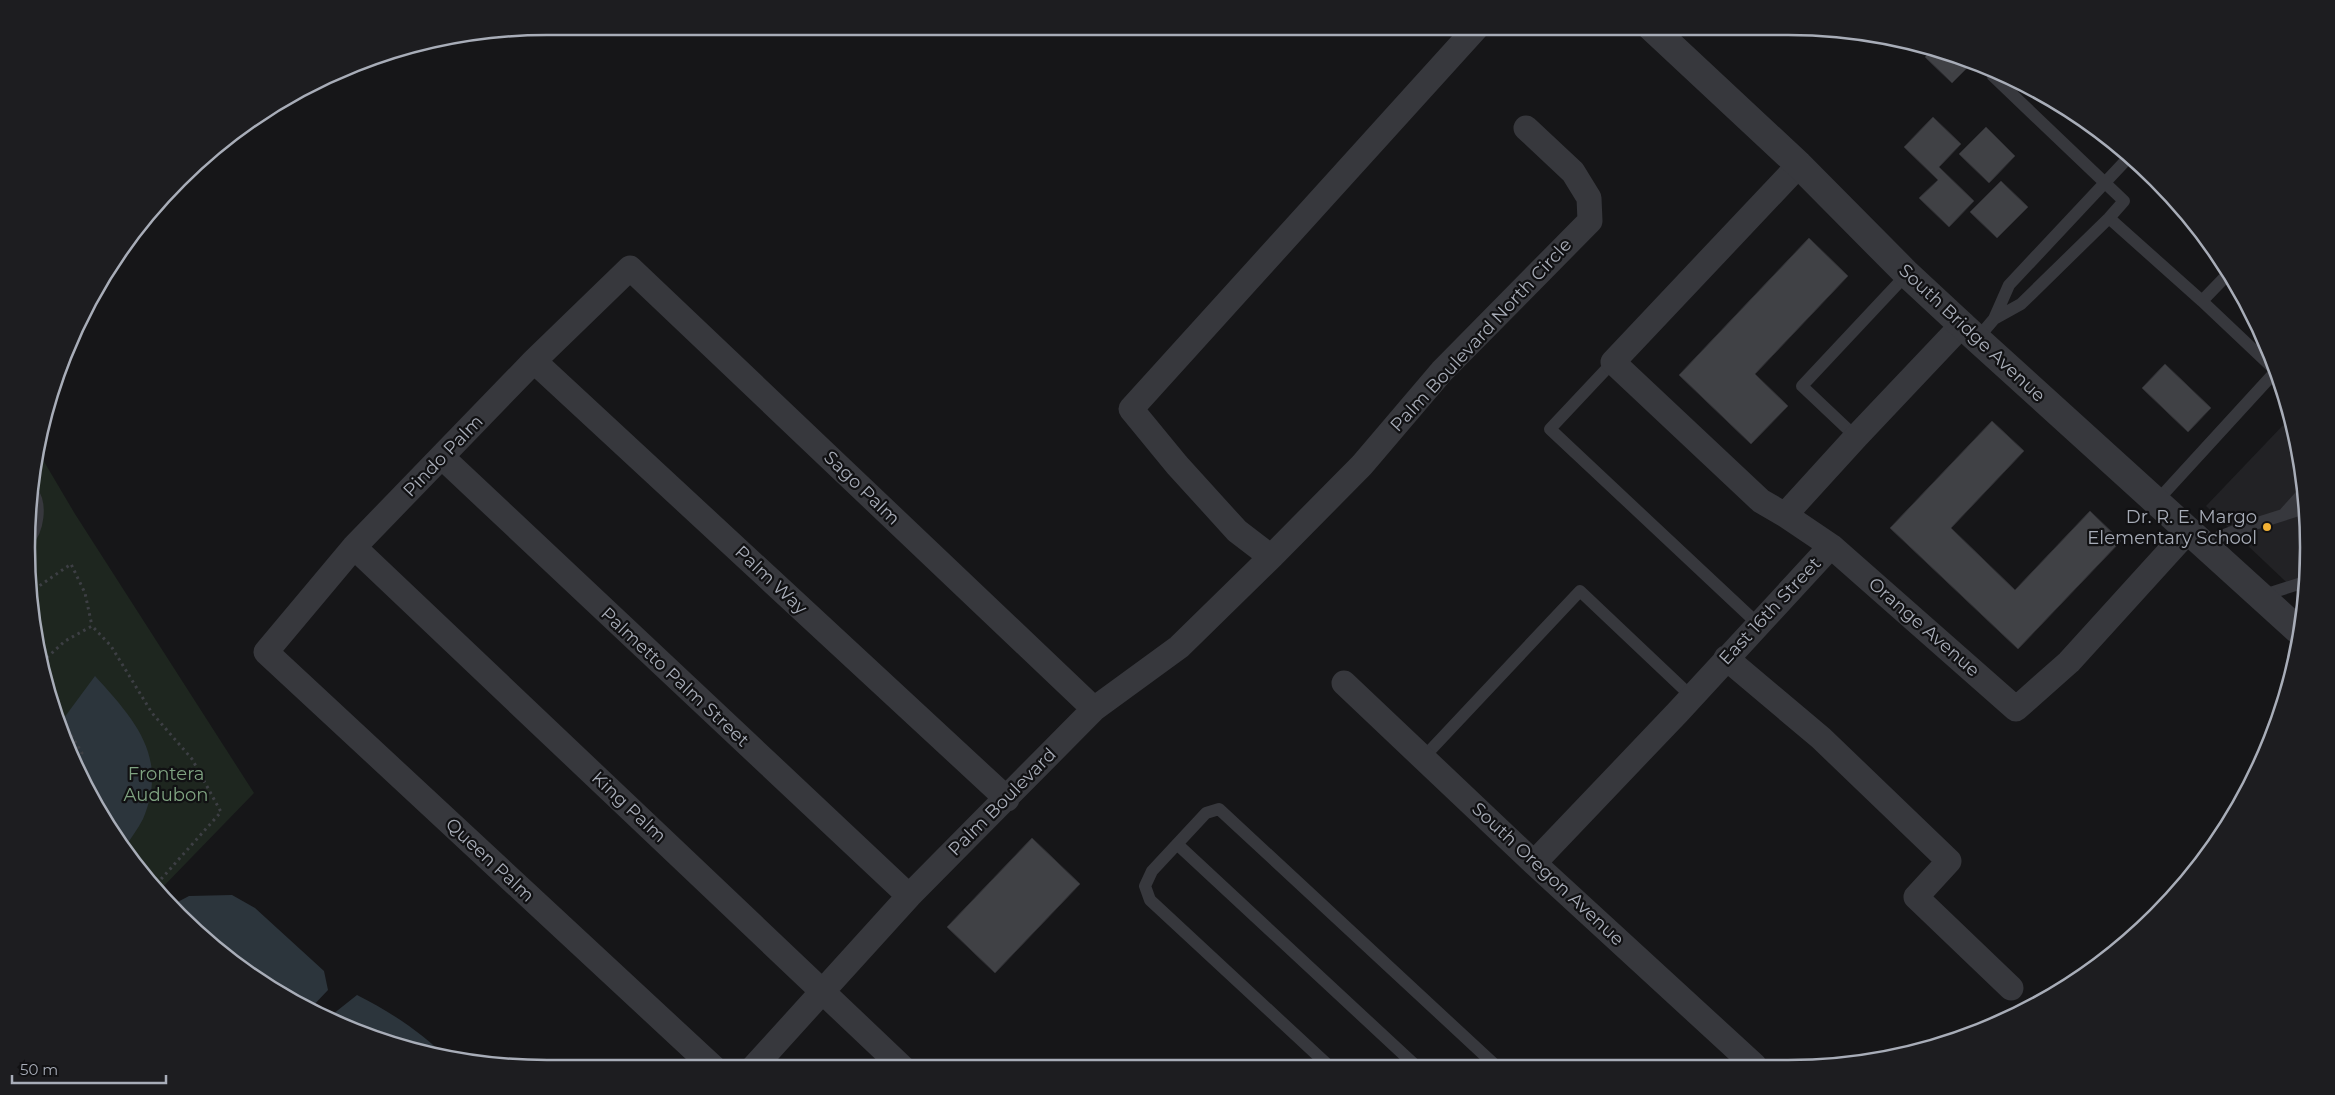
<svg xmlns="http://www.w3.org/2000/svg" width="2335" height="1095" viewBox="0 0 2335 1095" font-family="Montserrat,sans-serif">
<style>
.built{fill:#222225}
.green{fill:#1e261f}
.water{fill:#2c353c}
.building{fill:#404145;stroke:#303034}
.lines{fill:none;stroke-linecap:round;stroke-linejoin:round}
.path{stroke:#3d3f44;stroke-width:3;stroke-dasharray:2.5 4;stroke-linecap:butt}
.service{stroke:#37383d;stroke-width:12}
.minor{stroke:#37383d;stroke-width:25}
.tertiary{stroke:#37383d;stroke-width:28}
.poi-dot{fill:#f2b134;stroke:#111113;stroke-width:2}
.labels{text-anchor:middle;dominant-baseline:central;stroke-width:4.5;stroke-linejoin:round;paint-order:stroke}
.street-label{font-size:18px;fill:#a8adb8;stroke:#111113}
.poi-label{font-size:18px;fill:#a8adb8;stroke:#111113;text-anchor:end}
.park-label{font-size:18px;fill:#7fa381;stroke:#111113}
.rim{fill:none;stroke:#a8adb8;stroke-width:2.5}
</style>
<rect width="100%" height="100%" fill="#161618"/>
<path class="built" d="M 2290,418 L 2299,446 L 2309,548 L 2304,599 L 2206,506 Z"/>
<path class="green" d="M 36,448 L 75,514 L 254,793 L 158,892 C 73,796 30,677 26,549 C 25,517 33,480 36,448 Z"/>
<path class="water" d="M 95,676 C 135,720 169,757 143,819 C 138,829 130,839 124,849 L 80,778 L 58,726 Z
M 232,895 L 255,908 L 324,971 L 328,990 L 310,1009 L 258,981 L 179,916 L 170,906 L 189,896 Z
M 357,995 C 389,1011 423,1033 448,1059 L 348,1029 L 328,1018 Z"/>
<path class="building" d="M 1933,49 L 1973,62 L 1952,83 L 1925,57 Z
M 1933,117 L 1961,144 L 1939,167 L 1974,201 L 1949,227 L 1919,198 L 1938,180 L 1904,147 Z
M 1986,127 L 2015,156 L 1989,183 L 1959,154 Z
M 2001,181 L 2028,207 L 1997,238 L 1970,212 Z
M 1809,238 L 1848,276 L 1755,374 L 1788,406 L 1751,444 L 1679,375 Z
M 2165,364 L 2211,408 L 2188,432 L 2142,388 Z
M 1992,421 L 2024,451 L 1951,528 L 2015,590 L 2090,511 L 2121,541 L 2018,649 L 1890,528 Z
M 1032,838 L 1080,884 L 995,973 L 947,927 Z"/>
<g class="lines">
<path class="path" d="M 29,593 L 71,564 L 85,593 L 92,626
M 42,662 L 65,641 L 92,626 L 111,646 L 152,713 L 192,759 L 221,812 L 154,887
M 51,702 L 82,753 L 75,766"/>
<path class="service" d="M 1993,76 L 2124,201 L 2109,218 L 2021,304 L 1994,319
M 2109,218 L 2202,301
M 1977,339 L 1994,319 L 2009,285 L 2129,157
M 1613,362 L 1550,429 L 1758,624
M 1856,437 L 1802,386 L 1907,274
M 2156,502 L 2276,371 L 2202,301 L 2229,273
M 2285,513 L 2303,493
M 27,542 C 38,530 42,505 32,491
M 2201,544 L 2242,528 L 2305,508
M 2261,596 L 2305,582
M 1424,757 L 1580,591 L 1692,697
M 1177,844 L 1416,1066
M 1329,1066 L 1150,900 L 1145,886 L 1152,871 L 1206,813 L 1219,809 L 1495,1065"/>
<path class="minor" d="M 534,361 L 1007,799
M 442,457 L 909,896
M 1785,515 L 1761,501 L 1613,362 L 1799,165
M 1831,546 L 2016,709 L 2069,662 L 2188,531
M 354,547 L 903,1068
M 1271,557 L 1237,531 L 1177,465 L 1131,409 L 1478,26
M 1726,658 L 1821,738 L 1949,861 L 1916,897 L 2011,988
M 1344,683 L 1534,863 L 1754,1065
M 1534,863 L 1678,712 L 1831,546 L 1785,515 L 1856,437 L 1963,324
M 714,1068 L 266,652 L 354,547 L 534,361 L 630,268 L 1094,709
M 753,1068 L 909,896 L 1094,709 L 1179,647 L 1271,557 L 1362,465 L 1442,371 L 1590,221 L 1589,198 L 1573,172 L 1526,128"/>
<path class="tertiary" d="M 1650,26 L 1799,165 L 1907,274 L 1977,339 L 2300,632"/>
</g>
<circle class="poi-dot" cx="2267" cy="527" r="5"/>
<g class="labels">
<g class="street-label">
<text transform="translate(1972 333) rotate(43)">South Bridge Avenue</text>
<text transform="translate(1481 335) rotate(-47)">Palm Boulevard North Circle</text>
<text transform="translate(443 456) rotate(-46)">Pindo Palm</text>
<text transform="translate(862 488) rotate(44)">Sago Palm</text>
<text transform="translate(771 580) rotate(43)">Palm Way</text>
<text transform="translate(1770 611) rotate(-47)">East 16th Street</text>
<text transform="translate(1924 627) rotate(41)">Orange Avenue</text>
<text transform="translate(675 677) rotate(43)">Palmetto Palm Street</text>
<text transform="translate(1002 802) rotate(-45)">Palm Boulevard</text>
<text transform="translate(629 807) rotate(43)">King Palm</text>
<text transform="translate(490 860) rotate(43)">Queen Palm</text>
<text transform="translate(1548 874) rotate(43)">South Oregon Avenue</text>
</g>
<g class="poi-label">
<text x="2257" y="517">Dr. R. E. Margo<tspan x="2257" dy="21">Elementary School</tspan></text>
</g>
<g class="park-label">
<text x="166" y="774">Frontera<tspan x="166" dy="21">Audubon</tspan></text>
</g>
</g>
<path d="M0 0H2335V1095H0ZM547 35H1788A512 512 0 0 1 2300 547V548A512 512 0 0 1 1788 1060H547A512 512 0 0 1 35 548V547A512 512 0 0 1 547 35Z" fill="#1d1d20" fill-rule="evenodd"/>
<path class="rim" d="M547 35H1788A512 512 0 0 1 2300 547V548A512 512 0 0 1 1788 1060H547A512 512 0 0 1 35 548V547A512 512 0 0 1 547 35Z"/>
<path d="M12 1075v8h154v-8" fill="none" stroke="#a8adb8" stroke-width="2.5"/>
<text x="20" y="1075" font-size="15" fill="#a8adb8" stroke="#111113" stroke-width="4" paint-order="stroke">50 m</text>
</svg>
